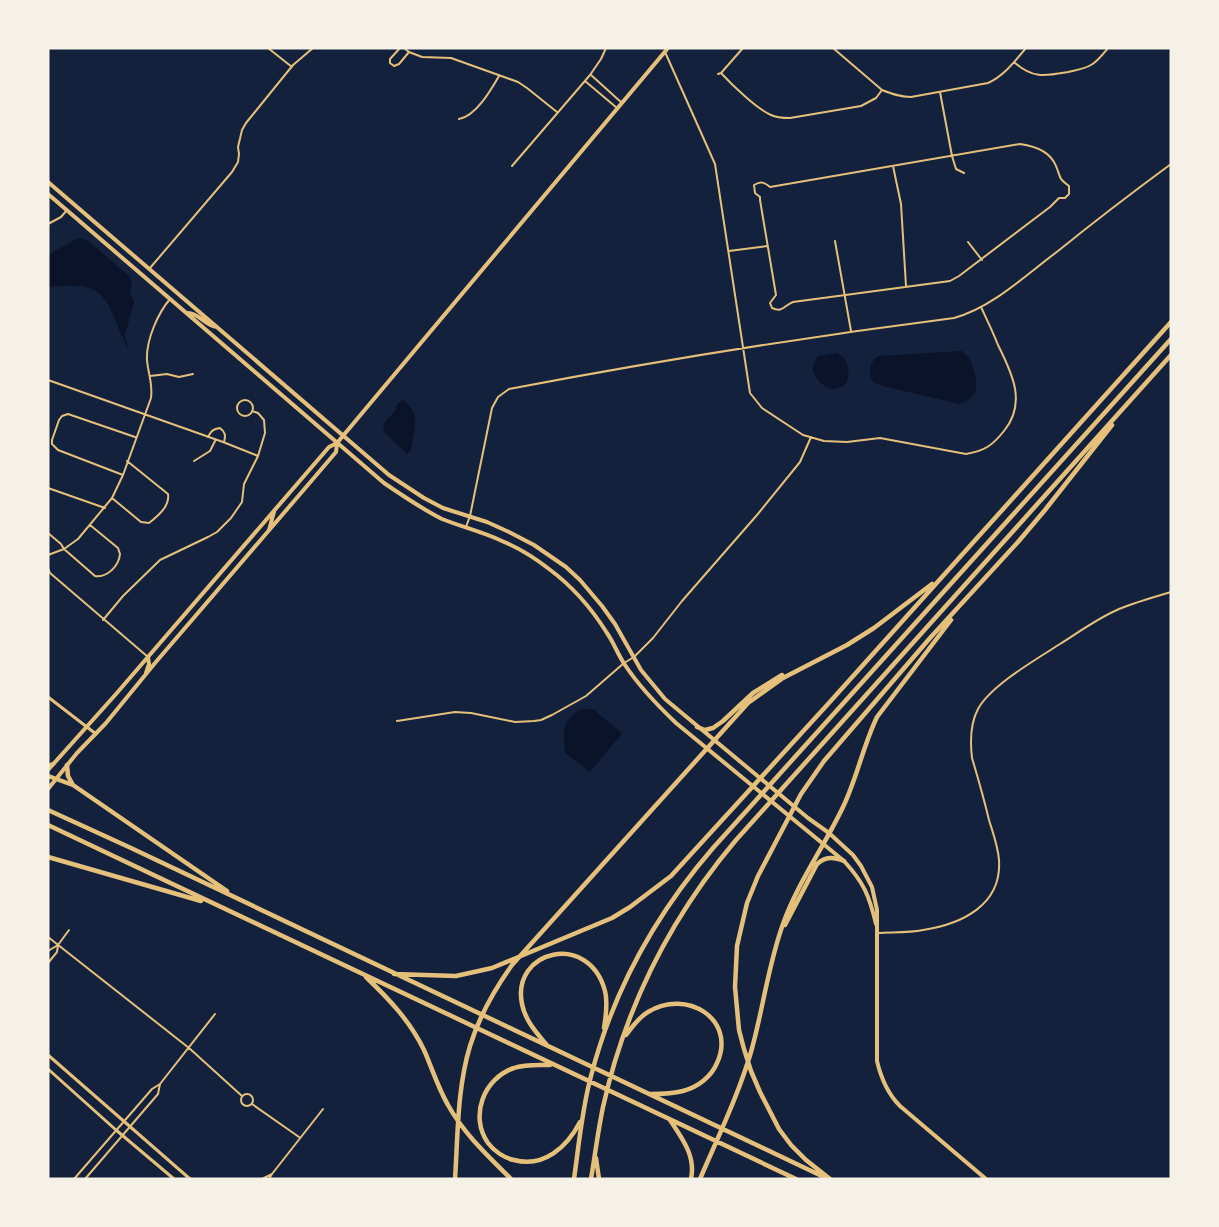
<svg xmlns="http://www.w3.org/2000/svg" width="1219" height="1227" viewBox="0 0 1219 1227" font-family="Arial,sans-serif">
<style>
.water{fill:#0b132b}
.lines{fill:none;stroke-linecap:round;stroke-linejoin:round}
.stream{stroke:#0b132b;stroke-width:1.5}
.minor{stroke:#e5c07b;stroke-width:2}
.tertiary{stroke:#e5c07b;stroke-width:3}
.secondary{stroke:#e5c07b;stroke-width:4}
.motorway{stroke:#e5c07b;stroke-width:4.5}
</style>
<rect width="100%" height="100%" fill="#14213d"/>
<path class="water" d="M 78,238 L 87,240 L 129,276 L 132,282 L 130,292 L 134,302 L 125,335 L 122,337 C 104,290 101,282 48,287 L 48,255 Z
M 962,351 C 970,357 972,363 974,372 C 979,388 977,398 959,404 L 883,386 C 880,385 875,384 873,381 C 867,373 870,362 878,356 Z
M 836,353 C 849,357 851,373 846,384 C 842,387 836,390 831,389 C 824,387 814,378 813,371 C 812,365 815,361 818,356 Z
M 403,400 C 423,415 413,430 411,450 L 407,454 L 386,434 L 383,426 L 386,421 L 395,411 L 398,403 Z
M 581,709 L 593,709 L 622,733 L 621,735 L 590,772 L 565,753 C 563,731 561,722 581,709 Z"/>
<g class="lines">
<path class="stream" d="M 124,336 L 127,346"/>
<path class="minor" d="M 268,48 L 292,67
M 400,48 L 390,59 L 390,63 L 394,66 L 399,64 L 409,52
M 404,48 L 409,52 L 422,57 L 451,58 L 518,82 L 527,88 L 557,112
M 833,48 L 882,90 C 892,94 900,97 911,97 L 988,83 C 1004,76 1015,61 1026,48
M 665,52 L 715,164 L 750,393 L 762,408 L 803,435 L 824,441 L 847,442 L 880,438 L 966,454 C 984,451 992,446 1004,431 C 1027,403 1012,373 998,345 C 993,332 987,320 981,307
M 1014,62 C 1033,79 1045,76 1068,72 C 1076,70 1084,69 1091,65 C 1098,61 1103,54 1108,48
M 721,73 L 743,48
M 718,74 L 721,73 C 732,85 757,109 771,115 C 777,118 784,118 790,118 L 861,106 L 876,98 L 882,90
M 591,75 L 622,103
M 585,81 L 617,108
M 940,92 L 952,156 L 956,169 L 964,173
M 459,119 C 476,116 491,90 499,76
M 1020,144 C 1035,146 1050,151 1056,166 C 1061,178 1058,178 1069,186 L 1069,194 L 1065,198 L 1059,198 L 1050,207 L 959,276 L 950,281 L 793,302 C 783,306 783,313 772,308 L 770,303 L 776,295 L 760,200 L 760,197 L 755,193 L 754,185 C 761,181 764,182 770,187 Z
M 512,166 L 590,75 L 601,59 L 606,48
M 893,166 L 901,204 L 906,286
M 48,224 L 61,217 L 67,210
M 835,241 L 851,331
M 968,242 L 982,260
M 729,251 L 767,246
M 150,268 L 232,172 L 238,162 L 239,154 L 238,147 L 242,130 L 246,123 L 293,65 L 313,48
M 150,376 L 167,374 L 179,377 L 193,374
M 48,380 L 223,442 L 258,456
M237 408a8 8 0 1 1 16 0a8 8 0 1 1-16 0Z
M 208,437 C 211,431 213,429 220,428 C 225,432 226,435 224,442
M 194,461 L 210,451 L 215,441
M 123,475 L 58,450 L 52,444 L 52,440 L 59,420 L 62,416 L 68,414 L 135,437
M 48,488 L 105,508
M 112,498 L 141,522 L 149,523 C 158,516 170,506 168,494 L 127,461
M 466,527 L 470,516 L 492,408 L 498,397 L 509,389 C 656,361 805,337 954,318 C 992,308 1027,274 1058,251 C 1095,221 1133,192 1171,164
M 48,533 L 61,544 L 64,549 L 95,576 C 108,578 119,565 120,554 L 118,548 L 90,525
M 48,555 L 64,549 L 78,539 L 112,498 L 123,475 L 151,398 C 153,384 148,373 147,360 C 146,340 158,313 170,299
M 48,568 L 50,573 L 148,657
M 103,620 L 123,596 L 160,560 L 208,537 L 217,532 L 231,518 L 242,502 L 244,484 L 258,456 L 265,433 L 264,420 L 258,413 L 252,411
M 397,721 L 455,712 L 471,713 L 515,722 L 534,721 L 541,720 L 552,715 L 586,696 L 624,663 L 634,657 L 653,638 L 682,601 L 757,515 L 800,462 L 811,437
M 877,933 C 893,932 908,933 923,930 C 962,924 1002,905 999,860 C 998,846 993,833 989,820 C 984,799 978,778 972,758 C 970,741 970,724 978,709 C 991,685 1037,659 1060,644 C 1079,632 1098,618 1119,609 C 1136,602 1154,597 1171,592
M 48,937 L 189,1048 L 242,1096
M 48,951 L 58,945 L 69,930
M 48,963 L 57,952 L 58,945
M241 1100a6 6 0 1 1 12 0a6 6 0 1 1-12 0Z
M 252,1104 L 299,1137
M 74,1179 L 152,1089 L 160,1084 L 215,1014
M 85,1179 L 158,1094 L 160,1084
M 262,1179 L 272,1174
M 269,1179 L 272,1174 L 323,1109"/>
<path class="tertiary" d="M 48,697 L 96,734
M 48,1055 L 190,1179
M 48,1069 L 116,1130 L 174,1179"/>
<path class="secondary" d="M 48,182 L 389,475 L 424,498 L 443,508 L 487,522 L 509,532 L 534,545 L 566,567 L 580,580 L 602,606 L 615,624 L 641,670 L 665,699 L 808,818 L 829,833 L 853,855 L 861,866 L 872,887 L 877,910 L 877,1061 C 881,1078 887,1093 900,1106 L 986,1179
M 48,194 L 384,483 C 403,496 422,509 442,519 C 462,527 483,532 502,541 C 519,548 535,558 549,569 C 572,586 592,609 607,633 C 614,643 618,655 625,665 C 639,686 657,705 676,723 L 844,861 C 864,883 869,895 876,924
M 188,313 C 199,313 205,326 217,327
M 269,530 L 274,512
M 146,673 L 149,664 L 148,657
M 48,770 L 116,694 L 329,447 L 337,443 L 668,48
M 48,789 L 77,753 L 106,723 L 155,663 L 313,479 L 336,452 L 337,444"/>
<path class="motorway" d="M 697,727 L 705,730 L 713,728 L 723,721 L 753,693 L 782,675
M 67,765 L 68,776 L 73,785
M 48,766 L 53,764
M 48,776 L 73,785 L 227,891
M 48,810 L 131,848 L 826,1178
M 48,825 L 796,1179
M 48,857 L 201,901
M 785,925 L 817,864 C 826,856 834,857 844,861
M 394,974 L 456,976 L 492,968 L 612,918 L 630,907 L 671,876 L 828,704 L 1171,322
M 366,977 C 389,999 410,1021 424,1050 C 432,1068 438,1088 448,1105 C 464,1134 488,1156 511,1179
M 626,1035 C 632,1027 639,1017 648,1012 C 686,988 737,1019 717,1063 C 711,1077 698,1087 683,1091 C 672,1094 661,1094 650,1094
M 546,1044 C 536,1032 525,1020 522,1004 C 511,950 589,931 605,991 C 608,1003 606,1016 604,1028
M 550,1065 C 538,1065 525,1064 514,1068 C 484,1078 469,1116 488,1143 C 494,1151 504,1158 514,1160 C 544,1168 567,1147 580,1122
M 670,1120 C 682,1138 696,1156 691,1179
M 596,1158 L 599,1179
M 455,1179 C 458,1135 457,1089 470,1046 C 479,1017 494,990 512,965 L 748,703 L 783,678 L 847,645 L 874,628 L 932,584
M 574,1179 C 579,1144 582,1109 591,1076 C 613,991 656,914 713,848 L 1171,339
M 591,1179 C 595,1155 598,1131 603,1107 C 625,1008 671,917 736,840 L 1171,355
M 700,1179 C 718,1137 738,1096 751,1052 C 763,1010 768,965 783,924 C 798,882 824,847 843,807 C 857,778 863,746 877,717 L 951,620
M 830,1179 L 806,1160 L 791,1145 L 779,1129 L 760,1092 L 751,1071 L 744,1049 L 739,1030 L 735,987 L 737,946 L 747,903 L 758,876 L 801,794 L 824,761 L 930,638 L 1018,542 L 1045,510 L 1112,425"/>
</g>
<rect width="1219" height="1227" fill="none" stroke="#f6f1e7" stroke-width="99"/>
</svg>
